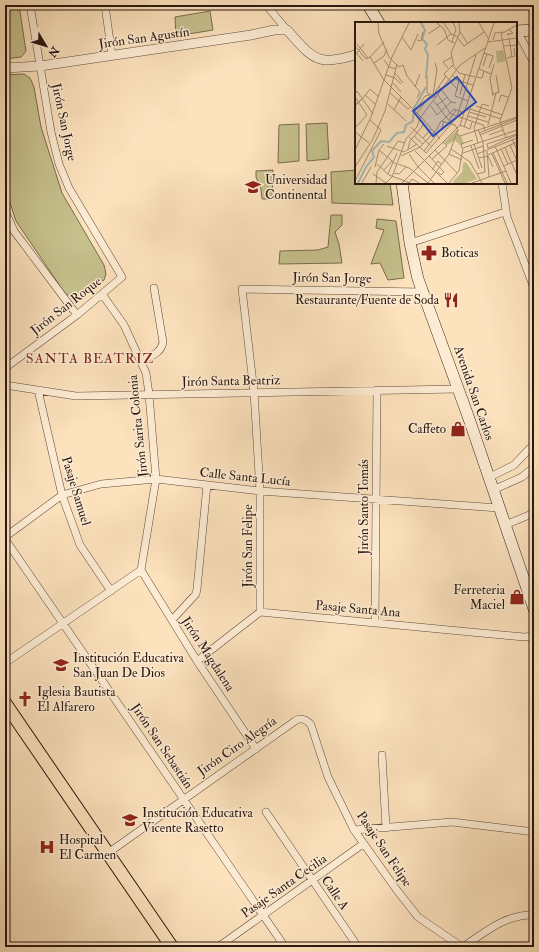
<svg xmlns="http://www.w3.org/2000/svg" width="539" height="952" viewBox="0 0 539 952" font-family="'IM FELL Double Pica',serif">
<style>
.green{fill:#c6c18d;stroke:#786c4e}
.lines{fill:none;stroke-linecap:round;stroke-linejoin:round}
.minor-casing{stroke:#5e4a3a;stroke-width:8}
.tertiary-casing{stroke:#5e4a3a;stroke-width:10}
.secondary-casing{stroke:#2a170f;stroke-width:12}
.primary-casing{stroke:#2a170f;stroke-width:14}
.minor{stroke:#fdecd4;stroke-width:7}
.tertiary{stroke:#fdecd4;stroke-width:9}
.secondary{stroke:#fdecd4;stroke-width:11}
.primary{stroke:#fce2bd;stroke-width:12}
.labels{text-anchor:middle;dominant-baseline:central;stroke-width:3;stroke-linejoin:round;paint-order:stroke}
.street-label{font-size:13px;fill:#2a170f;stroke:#fdecd4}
.poi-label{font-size:13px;fill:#2a170f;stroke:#fdecd4;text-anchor:start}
.neighbourhood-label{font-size:14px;letter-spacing:1px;fill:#7a1f14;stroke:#fdecd4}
.inset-river{fill:none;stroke:#a2bcba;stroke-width:2}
.inset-road{fill:none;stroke:#a89177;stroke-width:1}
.view{fill:#1d4ed8;fill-opacity:0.15;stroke:#1d4ed8;stroke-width:2}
.inset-edge{fill:none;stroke:#2a170f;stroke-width:2}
</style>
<rect width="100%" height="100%" fill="#fce2bd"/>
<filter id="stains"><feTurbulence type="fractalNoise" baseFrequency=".005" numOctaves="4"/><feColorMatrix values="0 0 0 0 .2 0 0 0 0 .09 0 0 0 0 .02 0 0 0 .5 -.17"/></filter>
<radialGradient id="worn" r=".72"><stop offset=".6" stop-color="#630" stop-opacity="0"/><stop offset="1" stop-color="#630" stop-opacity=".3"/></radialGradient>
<path class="green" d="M 5,5 L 19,5 L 26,51 L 21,57 L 5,59 Z
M 210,11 L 213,30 L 176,36 L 175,17 Z
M 24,74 L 30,78 L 34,87 L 41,127 L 62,193 L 104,265 L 106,274 L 104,280 L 81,298 L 72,299 L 64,292 L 16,221 L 5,188 L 5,75 Z
M 327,123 L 329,159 L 307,161 L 306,124 Z
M 299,124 L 299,161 L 278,163 L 279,125 Z
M 273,170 L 272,199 L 262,199 L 261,189 L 256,177 L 256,171 Z
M 356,170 L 356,183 L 390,183 L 393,205 L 332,203 L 331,172 Z
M 331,215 L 342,215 L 342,225 L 335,232 L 339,244 L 342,263 L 279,264 L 280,251 L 318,250 L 328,247 Z
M 377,219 L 396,221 L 404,278 L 388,280 L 380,263 L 371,264 L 384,230 L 376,228 Z"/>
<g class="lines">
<defs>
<path id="minor" d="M 105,5 L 112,56
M 266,5 L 287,30
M 517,31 L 534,63
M 502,183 L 507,217 L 534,288
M 5,211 L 14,231 L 77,315
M 410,243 L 505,212
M 141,361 C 150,356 161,354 163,342 L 154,288
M 5,368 L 77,315 L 122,277 L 69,188 L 59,164 L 51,132 L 30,5
M 5,385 L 76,396 L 458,389
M 38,390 L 62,495 L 80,545 L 111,591
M 488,478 L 514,465 L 534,444
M 493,490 L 522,477 L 534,467
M 505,525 L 534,513
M 5,537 L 62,495 L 101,484 L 156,479 L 260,491 L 499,508
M 5,539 L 285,947
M 141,570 L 197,661 L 256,749
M 260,612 L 260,491 L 254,392 L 242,289 L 423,292
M 172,620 L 196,594 L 197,589 L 207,485
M 375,623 L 377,390
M 197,661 L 260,612 L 524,637 L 534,636
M 5,663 L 141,570 L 156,479 L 149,394 L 146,373 L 124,325 L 102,294
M 382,755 L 386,828
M 266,812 L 358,947
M 354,830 L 452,822 L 534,832
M 108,853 L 295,721 C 301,717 307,720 311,725 L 328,777 L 354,830 L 396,889 L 418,917 L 462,947
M 218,947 L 363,844
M 463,947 C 485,932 506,914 534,915"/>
<path id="tertiary" d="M 5,68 L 40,66 L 251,35 L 274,30 L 287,30 C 298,41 308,58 325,60 C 335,61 347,57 356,55"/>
<path id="secondary" d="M 368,5 L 379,23
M 516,31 L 534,30
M 402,183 L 410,243 L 418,279 L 468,416 L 534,609"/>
<path id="primary" d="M 5,703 L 172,947"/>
</defs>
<use href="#minor" class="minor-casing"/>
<use href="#tertiary" class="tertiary-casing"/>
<use href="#secondary" class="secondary-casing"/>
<use href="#primary" class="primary-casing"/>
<use href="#minor" class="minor"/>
<use href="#tertiary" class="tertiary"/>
<use href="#secondary" class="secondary"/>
<use href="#primary" class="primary"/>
</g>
<defs>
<symbol id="university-bare" viewBox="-9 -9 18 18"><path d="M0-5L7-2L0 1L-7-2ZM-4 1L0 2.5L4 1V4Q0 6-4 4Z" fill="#8f2418" stroke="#fdecd4" stroke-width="2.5" paint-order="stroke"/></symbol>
<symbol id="pharmacy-bare" viewBox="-9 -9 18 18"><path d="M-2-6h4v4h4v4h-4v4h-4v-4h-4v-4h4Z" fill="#8f2418" stroke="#fdecd4" stroke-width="2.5" paint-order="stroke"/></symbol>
<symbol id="restaurant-bare" viewBox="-9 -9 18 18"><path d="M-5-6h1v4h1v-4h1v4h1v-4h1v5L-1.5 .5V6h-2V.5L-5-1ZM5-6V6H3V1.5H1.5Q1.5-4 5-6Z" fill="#8f2418" stroke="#fdecd4" stroke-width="2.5" paint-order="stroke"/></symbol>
<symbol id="shop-bare" viewBox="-9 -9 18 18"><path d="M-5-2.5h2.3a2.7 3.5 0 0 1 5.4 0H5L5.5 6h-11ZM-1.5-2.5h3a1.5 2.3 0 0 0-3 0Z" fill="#8f2418" stroke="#fdecd4" stroke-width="2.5" paint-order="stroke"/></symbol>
<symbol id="school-bare" viewBox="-9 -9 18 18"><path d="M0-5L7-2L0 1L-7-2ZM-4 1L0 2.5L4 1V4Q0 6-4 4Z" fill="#8f2418" stroke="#fdecd4" stroke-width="2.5" paint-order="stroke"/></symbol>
<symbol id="church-bare" viewBox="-9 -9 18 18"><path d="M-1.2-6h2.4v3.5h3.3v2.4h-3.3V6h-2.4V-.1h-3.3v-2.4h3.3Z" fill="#8f2418" stroke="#fdecd4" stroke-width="2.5" paint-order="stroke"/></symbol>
<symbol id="hospital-bare" viewBox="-9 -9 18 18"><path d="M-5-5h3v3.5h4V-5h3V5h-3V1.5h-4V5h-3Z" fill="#8f2418" stroke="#fdecd4" stroke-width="2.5" paint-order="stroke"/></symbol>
</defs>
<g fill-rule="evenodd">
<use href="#university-bare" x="242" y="176" width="22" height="22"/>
<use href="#pharmacy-bare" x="418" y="242" width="22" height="22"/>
<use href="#restaurant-bare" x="440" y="289" width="22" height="22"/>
<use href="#shop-bare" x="447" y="418" width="22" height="22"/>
<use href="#shop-bare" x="506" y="586" width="22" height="22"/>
<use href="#school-bare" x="50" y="654" width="22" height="22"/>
<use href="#church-bare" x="14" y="688" width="22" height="22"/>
<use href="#school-bare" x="119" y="809" width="22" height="22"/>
<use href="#hospital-bare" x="36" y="836" width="22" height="22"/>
</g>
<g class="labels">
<g class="street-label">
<text transform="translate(144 38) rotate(-8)">Jirón San Agustín</text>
<text transform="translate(64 122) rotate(78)">Jirón San Jorge</text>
<text transform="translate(332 278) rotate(1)">Jirón San Jorge</text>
<text transform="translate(66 306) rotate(-38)">Jirón San Roque</text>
<text transform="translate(231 381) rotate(-1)">Jirón Santa Beatriz</text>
<text transform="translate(474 393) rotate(71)">Avenida San Carlos</text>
<text transform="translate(138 426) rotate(-96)">Jirón Sarita Colonia</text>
<text transform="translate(245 477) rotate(6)">Calle Santa Lucía</text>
<text transform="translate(76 491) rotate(73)">Pasaje Samuel</text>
<text transform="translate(364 507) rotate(-90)">Jirón Santo Tomás</text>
<text transform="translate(248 546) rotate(-90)">Jirón San Felipe</text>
<text transform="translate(358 609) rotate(5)">Pasaje Santa Ana</text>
<text transform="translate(208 654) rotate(57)">Jirón Magdalena</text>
<text transform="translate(162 746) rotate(56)">Jirón San Sebastián</text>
<text transform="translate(237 746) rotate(-35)">Jirón Ciro Alegría</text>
<text transform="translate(384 849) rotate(56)">Pasaje San Felipe</text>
<text transform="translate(284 886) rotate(-35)">Pasaje Santa Cecilia</text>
<text transform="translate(335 893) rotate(56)">Calle A</text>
</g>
<g class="poi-label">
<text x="265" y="180">Universidad<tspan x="265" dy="15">Continental</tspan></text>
<text x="441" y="253">Boticas</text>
<text x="439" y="300" text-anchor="end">Restaurante/Fuente de Soda</text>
<text x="446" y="429" text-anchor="end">Caffeto</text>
<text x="505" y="590" text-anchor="end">Ferreteria<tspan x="505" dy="15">Maciel</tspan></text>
<text x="73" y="658">Institución Educativa<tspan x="73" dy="15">San Juan De Dios</tspan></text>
<text x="37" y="692">Iglesia Bautista<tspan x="37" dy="15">El Alfarero</tspan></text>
<text x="142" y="813">Institución Educativa<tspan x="142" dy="15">Vicente Rasetto</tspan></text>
<text x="59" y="840">Hospital<tspan x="59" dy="15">El Carmen</tspan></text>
</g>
<g class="neighbourhood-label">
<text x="90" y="358">SANTA BEATRIZ</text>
</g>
</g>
<g transform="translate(355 22)">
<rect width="162" height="162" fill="#fce2bd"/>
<path d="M 148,28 L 151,39 L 142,41 L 141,29 ZM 103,107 L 100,117 L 102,113 L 106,114 L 109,122 L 105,123 L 100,118 L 92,123 L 89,120 ZM 111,140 L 122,157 L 111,161 L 99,161 L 98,159 L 107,150 L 108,141 Z" fill="#c6c18d"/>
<path class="inset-river" d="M 66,1 L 70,8 L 67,17 L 72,22 L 70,27 L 73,33 L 71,56M 3,161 L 11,145 L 19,135 L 17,129 L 26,119 L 34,120 L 42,111 L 49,110 L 51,103 L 58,99 L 59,86 L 71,65"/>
<path class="inset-road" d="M 23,1 L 24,12 L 34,35 L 44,45 L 48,43 L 52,54 L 65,70 L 62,76M 82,1 L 89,7 L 93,18 L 99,21M 89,1 L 96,12M 104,1 L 105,10 L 96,31 L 99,45 L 104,51 L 120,55M 124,1 L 133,16M 153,7 L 158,11 L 152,13 L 154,11M 105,10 L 113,22M 73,12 L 85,4M 47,15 L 56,28 L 63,12M 103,16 L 109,24 L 129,10M 154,16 L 157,35M 62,18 L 66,19 L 68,10M 138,18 L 140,11 L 148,10M 97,20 L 101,7 L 98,1M 133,20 L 162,16M 2,22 L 13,36M 82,23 L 96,12 L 103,15M 0,24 L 11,37 L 15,35 L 29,58M 149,24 L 162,23M 0,29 L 8,39M 129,31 L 138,34 L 134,46M 0,33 L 9,22M 15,35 L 29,20M 152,36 L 160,34 L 159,26M 36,37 L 54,1M 29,38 L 34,45 L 41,47M 19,41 L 29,34 L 32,27M 98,43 L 89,52 L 103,68M 128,44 L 132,32M 93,46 L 88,40 L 97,35M 124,47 L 136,52M 40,51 L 48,61M 31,53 L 40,56 L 46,62M 97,53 L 102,58 L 118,63M 72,54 L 72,71 L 77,73M 122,55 L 127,56 L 129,49M 29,58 L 66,95M 104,59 L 100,74 L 113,79M 38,61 L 46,70M 60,65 L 65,52M 84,65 L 96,80 L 101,81M 157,66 L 146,12 L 162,3M 35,71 L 53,87 L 56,84M 0,72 L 2,69 L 18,92M 83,72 L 80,70 L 91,54M 137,72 L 144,70 L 141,53M 10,73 L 21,83M 78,73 L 82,48 L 80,41M 83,73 L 96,92 L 128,103 L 130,109M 105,73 L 110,53M 138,74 L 135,57 L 139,42M 0,75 L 12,93 L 0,106M 8,76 L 15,67 L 24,75M 79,79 L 95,100M 144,80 L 146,73 L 153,75M 33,82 L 51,99M 0,83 L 8,76 L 0,84M 82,83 L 93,75M 76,84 L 82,93 L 96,80M 121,84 L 148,93M 39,88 L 46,75M 60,89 L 70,74 L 75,73M 114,90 L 131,95M 62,91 L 74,75 L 82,75M 113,94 L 133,100M 66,95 L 85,117M 94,98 L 101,88M 87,99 L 99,87 L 109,91M 105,103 L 115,107 L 117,100M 133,103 L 141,71M 56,105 L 77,125M 109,105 L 115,87 L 146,97M 0,110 L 14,121M 124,111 L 162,96M 102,112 L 105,114 L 162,95M 162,112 L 132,122 L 133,126 L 162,113M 125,113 L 162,98M 134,113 L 148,108M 59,114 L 68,122M 54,115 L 71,131M 68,116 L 76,107M 151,116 L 145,99 L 157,66M 157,117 L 162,128M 123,121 L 119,106 L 127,82 L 134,84M 119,122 L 127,146M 155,123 L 162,139M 32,124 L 49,130 L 62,122M 116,124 L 124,147M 140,124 L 156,161M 107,126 L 106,122 L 118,118M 108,126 L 162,108M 150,126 L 162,153M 53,127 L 55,119 L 66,106 L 69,100M 96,127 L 115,140 L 127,161M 146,127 L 153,142M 0,128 L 16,95 L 36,38M 24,128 L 42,143M 80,128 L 102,151M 60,129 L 92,161M 69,129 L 87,106 L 89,99M 132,129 L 134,155M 71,131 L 102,95 L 121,33M 108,131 L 128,124M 138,131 L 152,161M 54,132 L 63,145 L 79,161M 94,132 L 107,138M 122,132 L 162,116M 137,132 L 150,161M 133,133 L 162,120M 46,134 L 65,125 L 82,107 L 86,99 L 100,103 L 103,108 L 94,132 L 73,161M 74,134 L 89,150 L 86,153 L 83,150M 124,136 L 133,134 L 138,145M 77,137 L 92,124 L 88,120M 22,142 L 34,153 L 55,161M 43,142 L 54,146 L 73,161M 149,144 L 162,138M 0,145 L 18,117 L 30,89 L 42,42M 20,145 L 24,128 L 29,122M 29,148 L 37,139M 77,148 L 83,139 L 87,143M 39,151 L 44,152 L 51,145M 18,152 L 31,161M 33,152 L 42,131M 122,152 L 130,150 L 128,120 L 123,107M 0,159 L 26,108 L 15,98M 7,161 L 16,145M 21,161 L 22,150 L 38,127 L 43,119 L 50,121M 31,161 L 37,155 L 51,117 L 62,105 L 65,96 L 105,43 L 130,26M 47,161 L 105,103 L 139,1M 54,161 L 57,157 L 64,161M 94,161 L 104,149 L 108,126M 117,161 L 151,149"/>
<path class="view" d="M 102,55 L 121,80 L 78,114 L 58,89 Z"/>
<rect width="162" height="162" class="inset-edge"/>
</g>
<rect width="539" height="952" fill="none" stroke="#fce2bd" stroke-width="20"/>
<rect x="6" y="6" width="527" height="940" fill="none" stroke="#2a170f" stroke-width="2"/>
<rect x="10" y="10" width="519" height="932" fill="none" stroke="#2a170f"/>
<g transform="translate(46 46) rotate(128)" stroke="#fdecd4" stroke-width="3" paint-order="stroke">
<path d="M0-3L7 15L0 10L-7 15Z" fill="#2a170f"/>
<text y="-6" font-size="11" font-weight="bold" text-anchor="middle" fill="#2a170f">N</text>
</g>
<rect width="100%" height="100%" filter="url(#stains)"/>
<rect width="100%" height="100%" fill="url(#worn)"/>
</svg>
